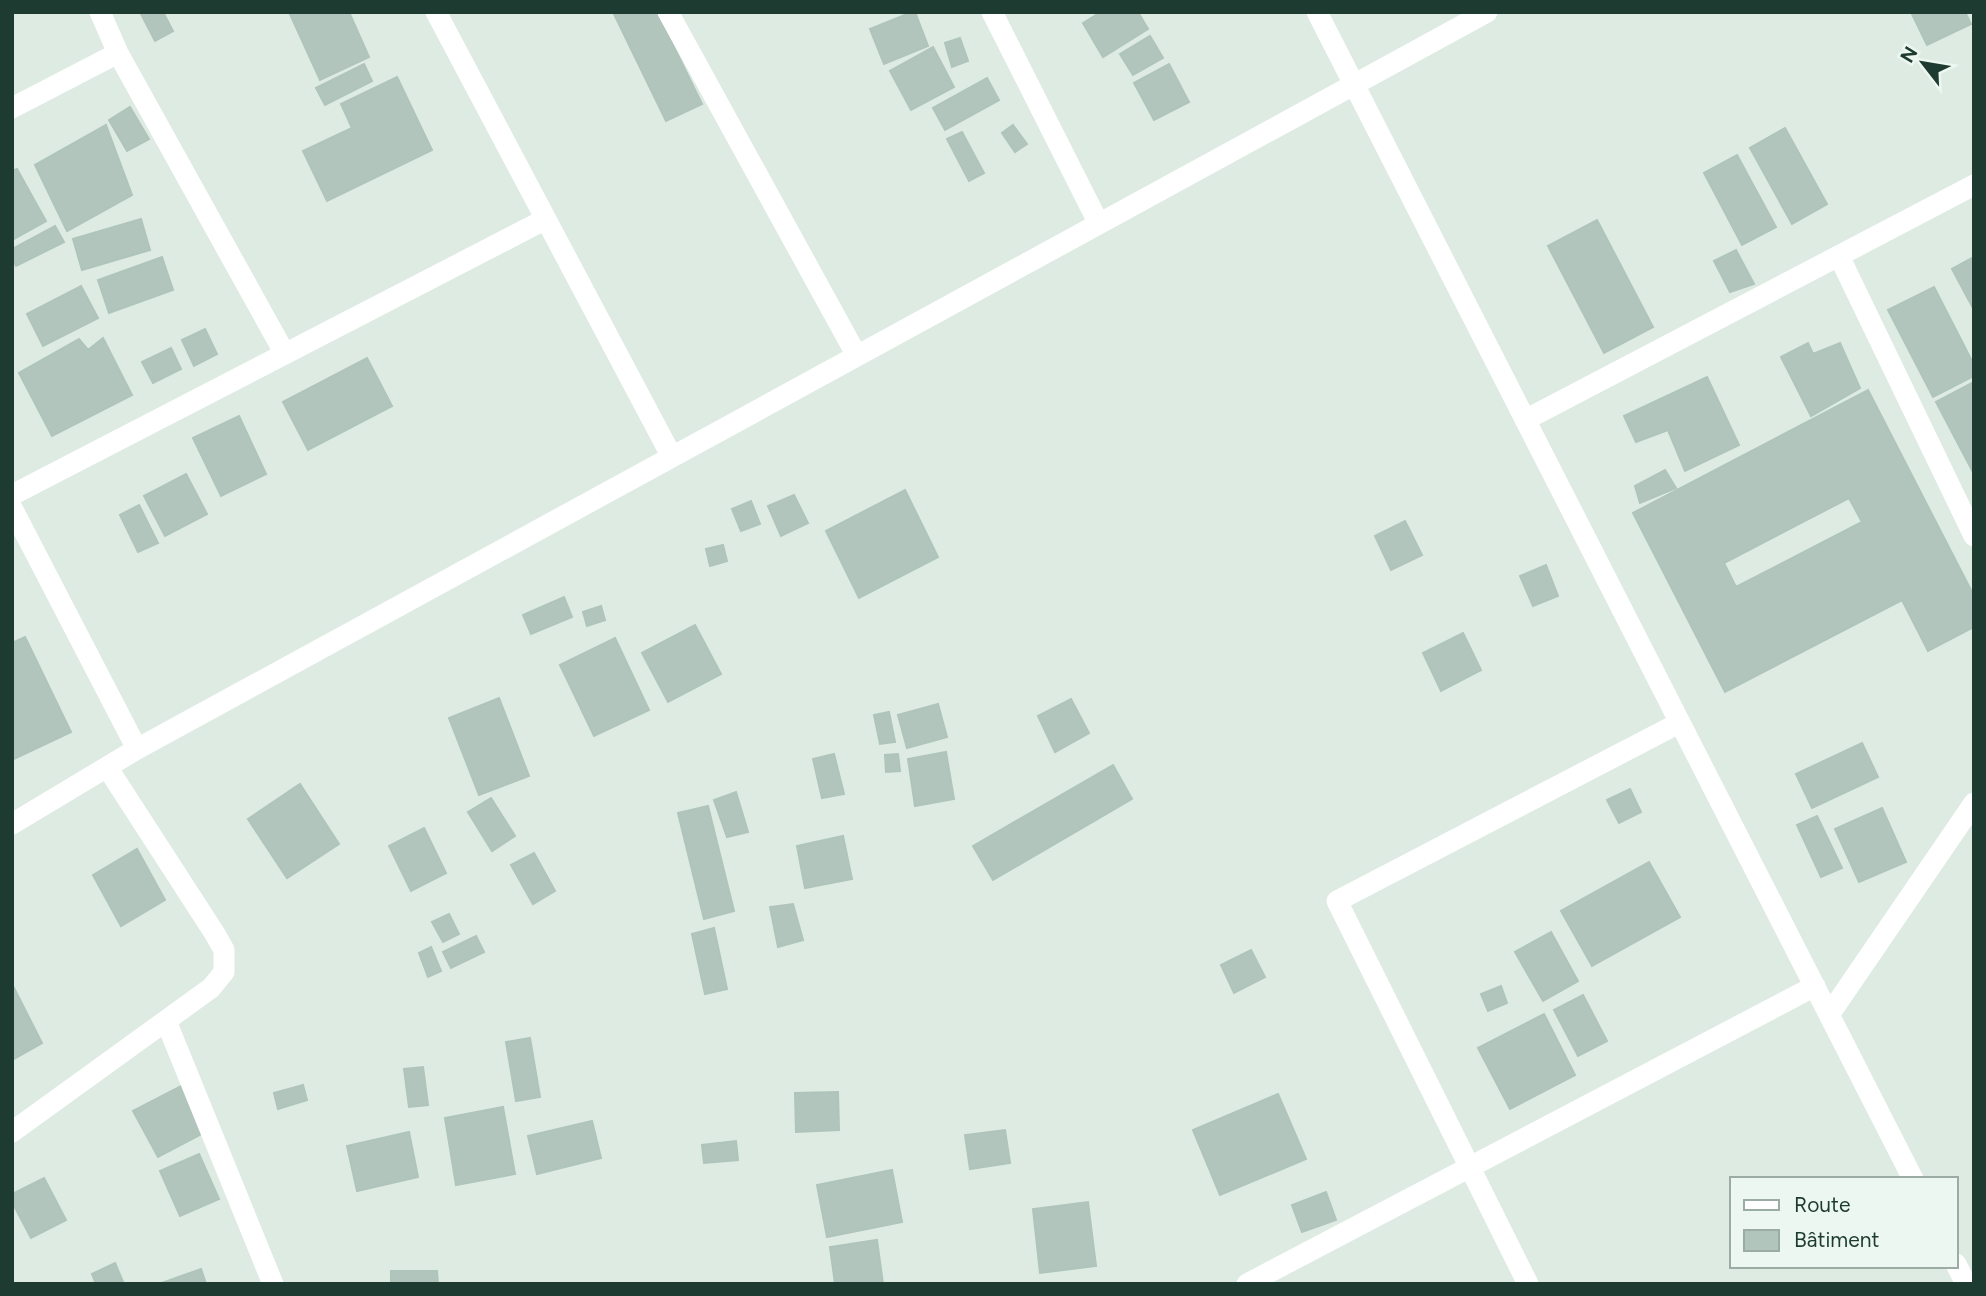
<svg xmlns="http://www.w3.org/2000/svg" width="1986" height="1296" viewBox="0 0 1986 1296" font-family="Figtree,sans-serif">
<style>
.building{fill:#b2c5bc;stroke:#afc4ba;stroke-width:2;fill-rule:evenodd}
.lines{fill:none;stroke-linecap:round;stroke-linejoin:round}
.minor{stroke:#fff;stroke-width:21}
</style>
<rect width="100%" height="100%" fill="#ddebe3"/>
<path class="building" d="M 140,12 L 163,12 L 173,31 L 155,41 Z
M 289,12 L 349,12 L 369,57 L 320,80 Z
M 613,12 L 657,12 L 702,104 L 666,121 Z
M 912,12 L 915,12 L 928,46 L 884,64 L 870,29 Z
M 1101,12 L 1138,12 L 1148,29 L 1103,57 L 1083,23 Z
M 1911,12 L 1965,12 L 1971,24 L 1927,45 Z
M 1150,36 L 1163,58 L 1133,75 L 1120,54 Z
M 960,38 L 968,61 L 952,67 L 945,43 Z
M 933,47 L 954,87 L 911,110 L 890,71 Z
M 364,64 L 372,81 L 325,105 L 316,88 Z
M 1169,64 L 1189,102 L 1154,120 L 1134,83 Z
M 397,77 L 432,150 L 327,201 L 303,151 L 352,128 L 341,104 Z
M 987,78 L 999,100 L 945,130 L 933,108 Z
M 130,107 L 149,139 L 127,151 L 109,120 Z
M 106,125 L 132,195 L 67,231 L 35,165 Z
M 1013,125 L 1027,144 L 1015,152 L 1002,133 Z
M 1785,128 L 1827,204 L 1792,224 L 1750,148 Z
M 962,132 L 984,173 L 969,181 L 947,139 Z
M 1737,155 L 1776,227 L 1742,245 L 1704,173 Z
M 17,169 L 46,221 L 12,240 L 12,171 Z
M 141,219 L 150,250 L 82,270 L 73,239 Z
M 1597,220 L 1653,327 L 1604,353 L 1548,246 Z
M 55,226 L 64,242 L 16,266 L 12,258 L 12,249 Z
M 1736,250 L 1754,284 L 1730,292 L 1714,261 Z
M 162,257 L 173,290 L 109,313 L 98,280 Z
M 1974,257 L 1974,310 L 1952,269 Z
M 81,286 L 98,318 L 43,346 L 27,314 Z
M 1934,287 L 1974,365 L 1974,376 L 1933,397 L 1888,310 Z
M 205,329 L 217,354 L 194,366 L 182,340 Z
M 103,338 L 132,395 L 52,436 L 19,373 L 79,339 L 88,350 Z
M 1808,343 L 1813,354 L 1840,343 L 1860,388 L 1811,416 L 1781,357 Z
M 171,348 L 181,369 L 153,383 L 142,362 Z
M 367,358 L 392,406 L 308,450 L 283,402 Z
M 1707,377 L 1739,445 L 1685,471 L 1668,430 L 1636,442 L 1624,416 Z
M 1974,382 L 1974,474 L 1936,402 Z
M 1868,390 L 1974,596 L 1974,627 L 1928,651 L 1902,600 L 1725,692 L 1633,513 ZM 1849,498 L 1862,522 L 1736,587 L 1724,563 Z
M 239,416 L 266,474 L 221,496 L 193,438 Z
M 1665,470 L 1676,488 L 1640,503 L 1635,486 Z
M 186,474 L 207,514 L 165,536 L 144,496 Z
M 905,490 L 938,557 L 859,598 L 826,531 Z
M 794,495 L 808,523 L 781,536 L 768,506 Z
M 751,501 L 760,524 L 741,531 L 732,509 Z
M 139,505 L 158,543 L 138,552 L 120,515 Z
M 1405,521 L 1422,555 L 1391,570 L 1375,536 Z
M 723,545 L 727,561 L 710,566 L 706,549 Z
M 1546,565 L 1558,596 L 1533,606 L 1520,576 Z
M 564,597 L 572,617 L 531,634 L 523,615 Z
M 601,606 L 605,620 L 587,626 L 583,612 Z
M 695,625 L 721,674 L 668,702 L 642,653 Z
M 1463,633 L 1481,670 L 1441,691 L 1423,653 Z
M 25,637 L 71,732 L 14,759 L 12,755 L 12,643 Z
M 615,638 L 649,710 L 594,736 L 560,665 Z
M 499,698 L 529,776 L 479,795 L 449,718 Z
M 1071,699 L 1089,733 L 1055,752 L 1038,716 Z
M 938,704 L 947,737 L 907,748 L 898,715 Z
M 889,712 L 895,742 L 880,744 L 874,715 Z
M 1862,743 L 1878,777 L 1812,808 L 1796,774 Z
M 946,752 L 954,799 L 915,806 L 908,759 Z
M 834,754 L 844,794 L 822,798 L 813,759 Z
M 898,754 L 900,771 L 886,772 L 885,755 Z
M 1113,765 L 1132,799 L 993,880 L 973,846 Z
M 300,784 L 339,844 L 287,878 L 248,819 Z
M 1630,789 L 1641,812 L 1619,823 L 1607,800 Z
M 736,792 L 748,832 L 727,837 L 714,800 Z
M 491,798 L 515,836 L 492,851 L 468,812 Z
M 708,806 L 734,911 L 704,919 L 678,813 Z
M 1882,808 L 1906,862 L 1859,882 L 1835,829 Z
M 1817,816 L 1842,868 L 1821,877 L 1797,825 Z
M 424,828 L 446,873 L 411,891 L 389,846 Z
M 843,836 L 852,879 L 805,888 L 797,846 Z
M 137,849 L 165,900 L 121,926 L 93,875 Z
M 534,853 L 555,891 L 533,904 L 511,865 Z
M 1649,862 L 1680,917 L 1592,966 L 1561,911 Z
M 793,904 L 803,940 L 778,947 L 770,907 Z
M 449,914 L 459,934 L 443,942 L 432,922 Z
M 714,928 L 727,989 L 705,994 L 692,934 Z
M 1551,932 L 1578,981 L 1543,1001 L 1515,952 Z
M 476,936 L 484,952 L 451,968 L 443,952 Z
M 431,947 L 441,971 L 428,977 L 419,953 Z
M 1251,950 L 1265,977 L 1234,993 L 1221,965 Z
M 12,984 L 42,1043 L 12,1060 Z
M 1501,986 L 1507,1003 L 1488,1011 L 1481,994 Z
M 1583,995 L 1607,1041 L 1578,1056 L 1554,1010 Z
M 1544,1014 L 1575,1075 L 1510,1109 L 1478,1048 Z
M 530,1038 L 540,1097 L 516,1101 L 506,1042 Z
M 423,1067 L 428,1105 L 409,1107 L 404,1069 Z
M 185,1084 L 209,1130 L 158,1157 L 133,1111 Z
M 303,1085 L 307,1100 L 278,1109 L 274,1093 Z
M 838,1092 L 839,1130 L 796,1132 L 795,1093 Z
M 1278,1094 L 1306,1159 L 1220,1195 L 1193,1130 Z
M 503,1107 L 515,1174 L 456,1185 L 445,1118 Z
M 592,1121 L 601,1158 L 537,1174 L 528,1136 Z
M 1005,1130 L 1010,1163 L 970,1169 L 965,1135 Z
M 409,1132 L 418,1177 L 357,1191 L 347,1146 Z
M 736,1141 L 738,1160 L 704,1163 L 702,1145 Z
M 199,1154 L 219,1199 L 180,1216 L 160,1171 Z
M 892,1170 L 902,1222 L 827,1237 L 817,1185 Z
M 44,1178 L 66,1220 L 31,1238 L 12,1202 L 12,1194 Z
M 1326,1192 L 1336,1220 L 1302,1232 L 1292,1205 Z
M 1088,1202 L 1096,1266 L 1040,1273 L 1033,1209 Z
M 877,1240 L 883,1284 L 835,1284 L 830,1247 Z
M 115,1263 L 124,1284 L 96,1284 L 92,1274 Z
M 201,1269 L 206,1284 L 159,1284 Z
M 391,1271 L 437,1271 L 438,1284 L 391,1284 Z"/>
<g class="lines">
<path class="minor" d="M 100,12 L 118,53 L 285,354
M 436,12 L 672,457
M 668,12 L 857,356
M 992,12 L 1099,224
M 1317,12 L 1913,1179
M 12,108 L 118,53
M 1839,256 L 1974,536
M 1525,420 L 1974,185
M 12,495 L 546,219
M 12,508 L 137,749
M 12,824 L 137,749 L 1487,12
M 1829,1015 L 1974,803
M 166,1021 L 273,1284
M 12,1132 L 211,988 L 224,972 L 224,950 L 215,934 L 107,767
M 1956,1264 L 1966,1284
M 1247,1284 L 1815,986
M 1528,1284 L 1337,901 L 1679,723"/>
</g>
<rect width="1986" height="1296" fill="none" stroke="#1d3b31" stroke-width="28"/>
<rect x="1730" y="1177" width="228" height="91" fill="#edf7f1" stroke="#9aaca4" stroke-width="2"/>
<rect x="1744" y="1200" width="35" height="10" fill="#ffffff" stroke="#9aaca4" stroke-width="2"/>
<text x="1794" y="1212" font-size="21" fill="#1d3b31">Route</text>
<rect x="1744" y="1230" width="35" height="21" fill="#b2c5bc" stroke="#9aaca4" stroke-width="2"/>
<text x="1794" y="1247" font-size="21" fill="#1d3b31">Bâtiment</text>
<g transform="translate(1923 63) rotate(301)" stroke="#edf7f1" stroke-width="5" paint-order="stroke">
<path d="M0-5L12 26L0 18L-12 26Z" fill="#1d3b31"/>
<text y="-10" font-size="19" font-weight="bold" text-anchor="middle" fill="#1d3b31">N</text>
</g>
</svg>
